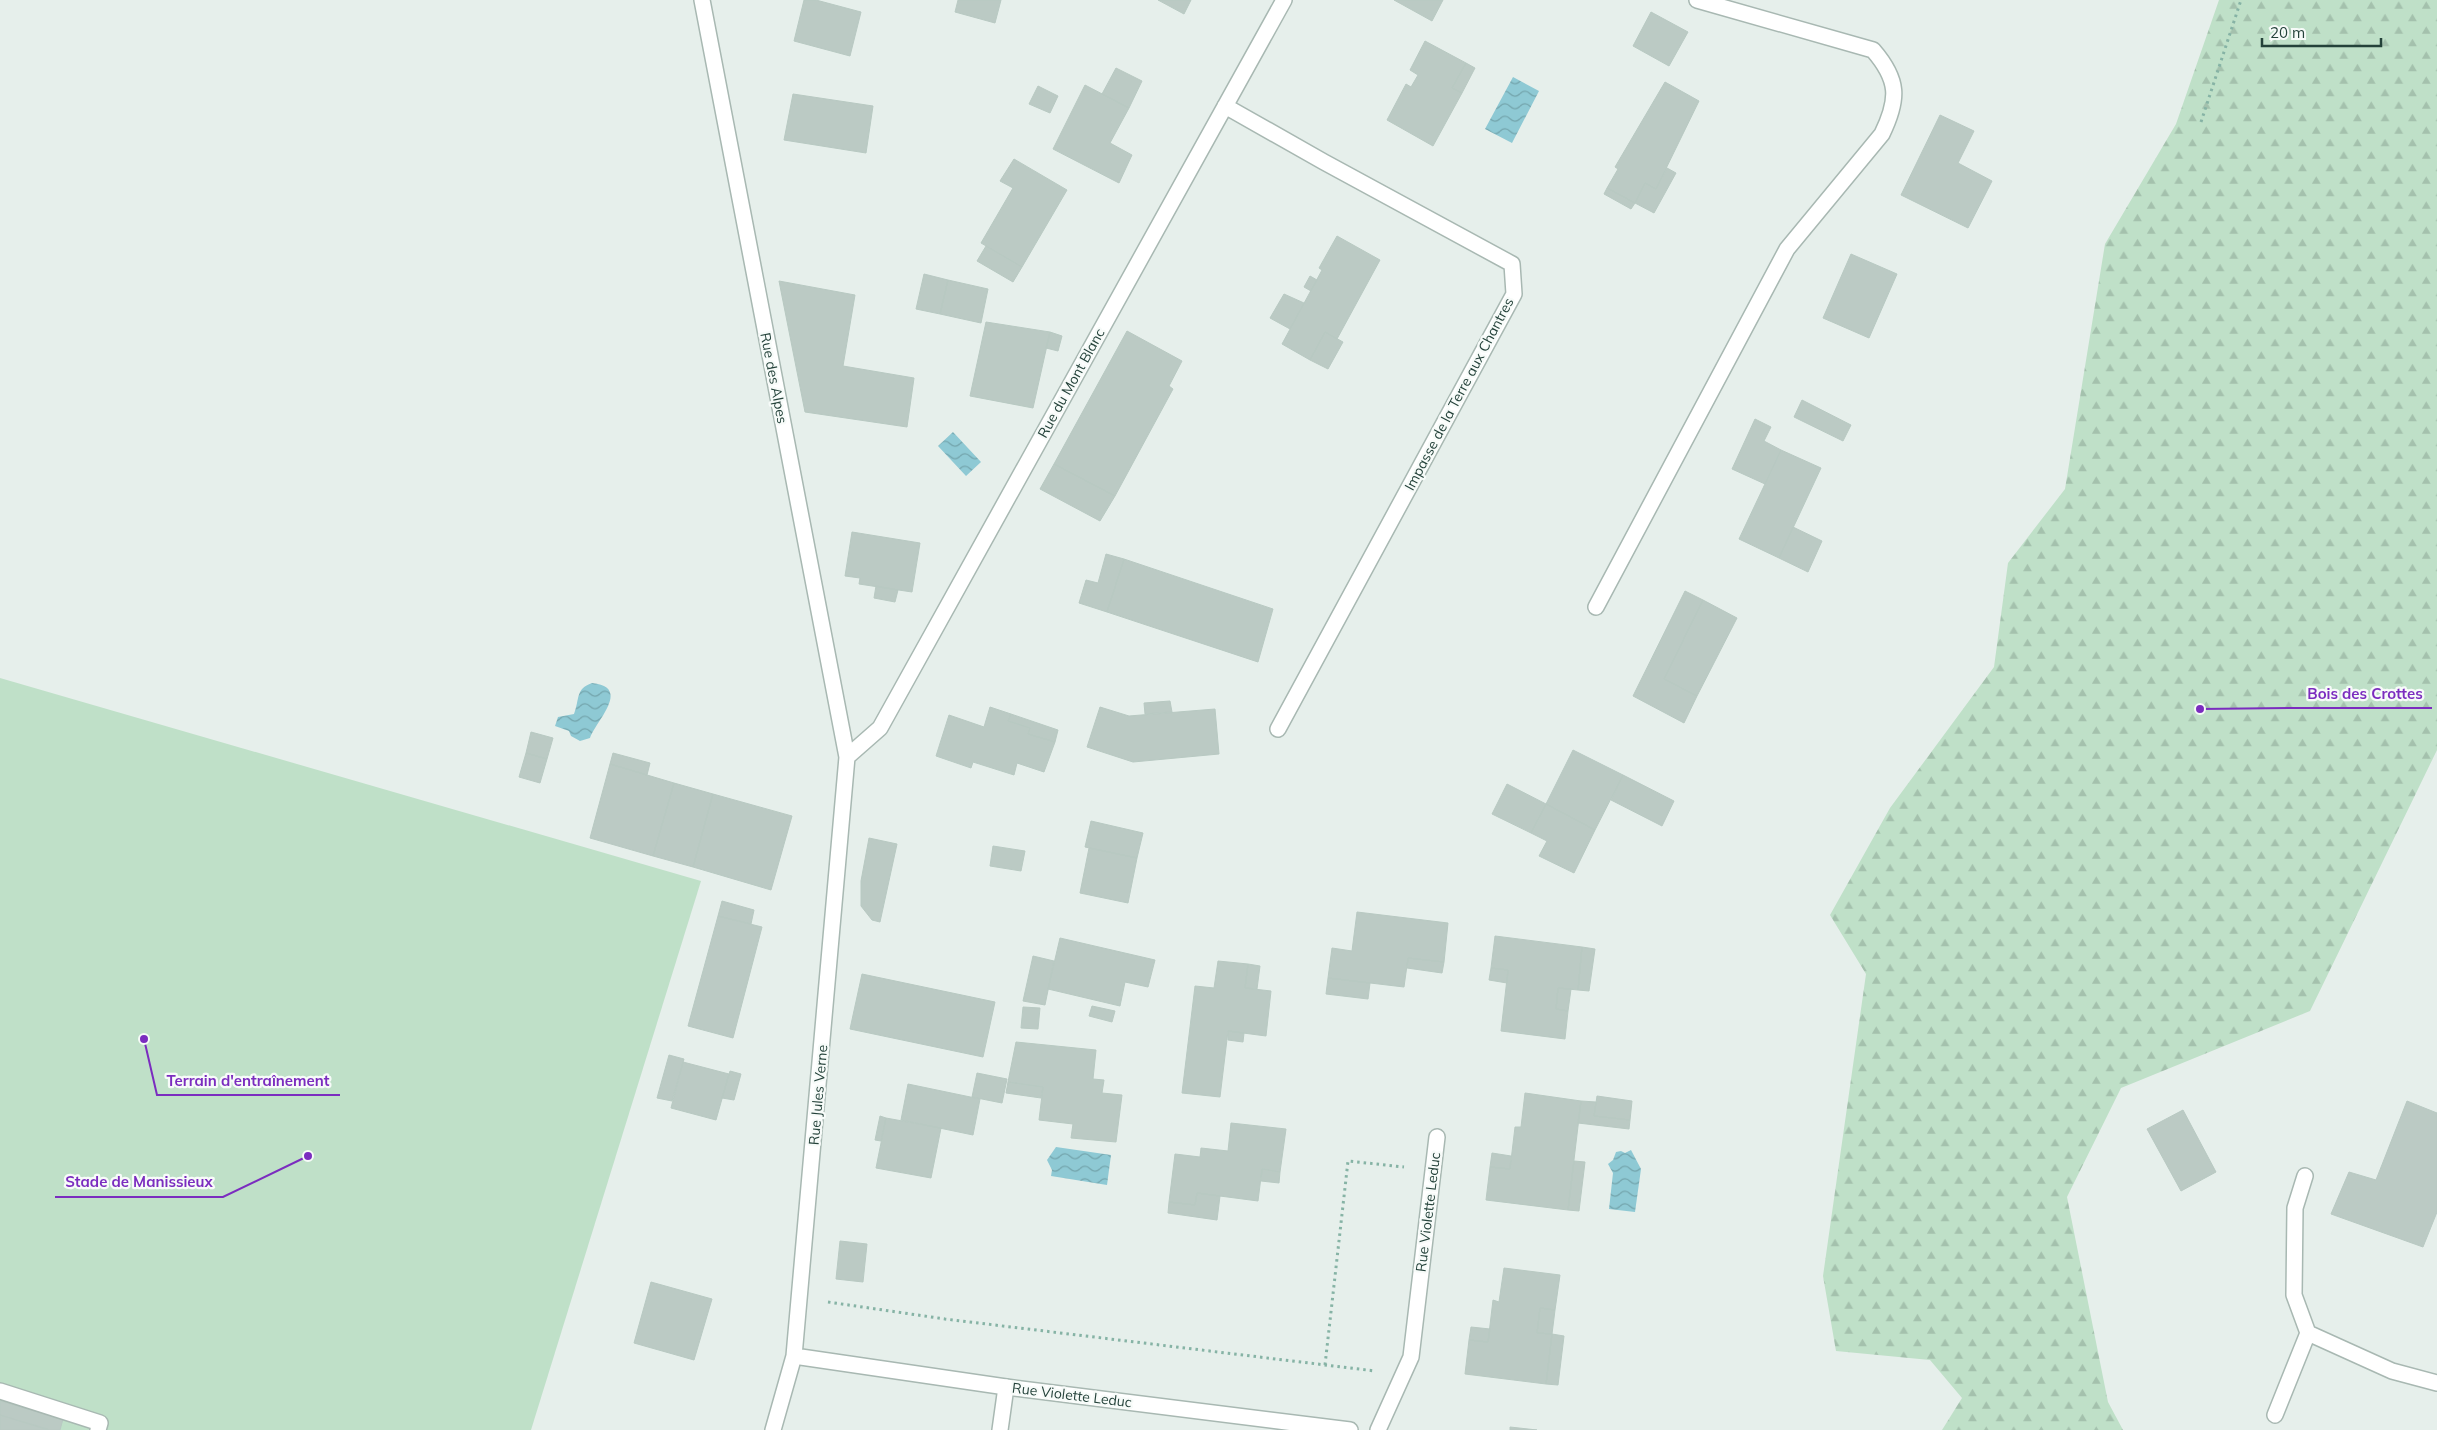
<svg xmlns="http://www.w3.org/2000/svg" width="2437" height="1430" viewBox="0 0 2437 1430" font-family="Mulish,sans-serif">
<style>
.forest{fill:url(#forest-firs)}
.pitch{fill:#bfe0c8}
.water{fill:url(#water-waves)}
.building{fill:#bbcac4;stroke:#b8c9c2}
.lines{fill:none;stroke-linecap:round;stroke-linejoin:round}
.service-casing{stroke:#a8b8b2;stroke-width:18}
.minor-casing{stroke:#a8b8b2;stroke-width:18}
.path{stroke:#86b3a5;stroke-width:3;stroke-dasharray:2.5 4;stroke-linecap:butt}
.service{stroke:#fff;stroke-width:15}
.minor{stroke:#fff;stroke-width:15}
.labels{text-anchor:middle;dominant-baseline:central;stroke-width:4.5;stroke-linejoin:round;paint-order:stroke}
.street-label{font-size:14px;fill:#24423a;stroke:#f7fbf9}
.leader{fill:none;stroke:#7b2cbf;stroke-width:2}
.callout-dot{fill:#7b2cbf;stroke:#f7fbf9;stroke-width:2}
.callout-label{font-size:15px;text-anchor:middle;font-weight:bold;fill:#7b2cbf;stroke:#f7fbf9;stroke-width:4.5;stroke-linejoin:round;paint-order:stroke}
</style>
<defs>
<pattern id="forest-firs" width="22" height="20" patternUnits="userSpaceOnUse" patternTransform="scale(1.25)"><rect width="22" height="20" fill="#bfe0c8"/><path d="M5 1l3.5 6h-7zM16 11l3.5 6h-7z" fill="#a4c1ad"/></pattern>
<pattern id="water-waves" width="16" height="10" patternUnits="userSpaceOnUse" patternTransform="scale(1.25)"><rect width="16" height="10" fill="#8ec9d4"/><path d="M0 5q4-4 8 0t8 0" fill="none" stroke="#74a5ad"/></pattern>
</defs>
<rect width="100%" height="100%" fill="#e6efeb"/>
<path class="forest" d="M 2219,0 L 2437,0 L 2437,750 L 2310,1011 L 2121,1088 L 2067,1197 L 2108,1402 L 2123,1430 L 1942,1430 L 1962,1398 L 1930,1360 L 1836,1351 L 1823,1276 L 1866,974 L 1830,915 L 1890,808 L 1994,667 L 2008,563 L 2065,489 L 2105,244 L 2176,124 Z"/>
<path class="pitch" d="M 0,678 L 701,881 L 531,1430 L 0,1430 Z"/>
<path class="water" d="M 1513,77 L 1539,91 L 1512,143 L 1485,129 Z
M 953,432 L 981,462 L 966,476 L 938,446 Z
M 592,683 C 632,687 596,721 590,738 L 580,741 L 571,736 L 569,731 L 555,726 L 558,717 L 574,714 C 580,699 575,689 592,683 Z
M 1056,1147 L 1111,1155 L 1107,1185 L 1051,1176 L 1052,1170 L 1047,1160 Z
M 1631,1150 L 1641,1169 L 1635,1212 L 1609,1209 L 1613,1173 L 1608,1164 L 1613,1160 L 1616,1152 L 1621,1151 L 1625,1153 Z"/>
<path class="building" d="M 804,0 L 816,0 L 861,12 L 850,56 L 794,41 Z
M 958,0 L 1001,0 L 995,23 L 955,12 Z
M 1158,0 L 1191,0 L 1184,14 Z
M 1394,0 L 1443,0 L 1432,21 Z
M 1651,12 L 1688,32 L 1669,66 L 1633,46 Z
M 1425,41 L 1466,63 L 1452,88 L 1462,93 L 1433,146 L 1387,120 L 1406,84 L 1411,87 L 1418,75 L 1410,70 Z
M 1466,63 L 1475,68 L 1462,93 L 1452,88 Z
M 1116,68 L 1142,81 L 1129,108 L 1102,94 Z
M 1665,82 L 1699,101 L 1656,189 L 1645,183 L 1635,203 L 1607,188 L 1618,169 L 1615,167 Z
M 1085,85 L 1129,108 L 1110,143 L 1132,155 L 1119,183 L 1053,149 Z
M 1038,86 L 1058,96 L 1050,113 L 1029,104 Z
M 793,94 L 873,106 L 866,153 L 784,140 Z
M 1940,115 L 1974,131 L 1958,163 L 1992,181 L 1968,228 L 1901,195 Z
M 1014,159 L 1067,190 L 1022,267 L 981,243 L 1013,188 L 1000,181 Z
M 1667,168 L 1676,173 L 1654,213 L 1635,203 L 1645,183 L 1656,189 Z
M 1607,188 L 1635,203 L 1631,209 L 1604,194 Z
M 1337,236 L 1380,260 L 1337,339 L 1325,332 L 1310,360 L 1282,344 L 1322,270 L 1319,268 Z
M 986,246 L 1022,267 L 1013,282 L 977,261 Z
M 1851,254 L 1897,274 L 1869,338 L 1823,318 Z
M 924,274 L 948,280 L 940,314 L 916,309 Z
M 1310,276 L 1317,280 L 1311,291 L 1304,287 Z
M 948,280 L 988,289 L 981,323 L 940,314 Z
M 779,281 L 855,295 L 843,366 L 914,378 L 907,427 L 805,412 Z
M 1284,294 L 1304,303 L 1290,329 L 1270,318 Z
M 986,322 L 1050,332 L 1033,408 L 970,396 Z
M 1127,331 L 1182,361 L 1169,386 L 1173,389 L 1115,496 L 1054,464 Z
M 1050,332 L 1062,336 L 1058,351 L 1046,348 Z
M 1325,332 L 1343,342 L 1328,369 L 1310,360 Z
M 1802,400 L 1851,425 L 1843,441 L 1794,417 Z
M 1755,419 L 1771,427 L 1764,441 L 1781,450 L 1765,484 L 1732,469 Z
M 1781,450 L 1821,468 L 1779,558 L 1739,539 Z
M 1054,464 L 1115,496 L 1100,521 L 1040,489 Z
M 1793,527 L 1822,541 L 1808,572 L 1779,558 Z
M 852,532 L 920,543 L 912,592 L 859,584 L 860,578 L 845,576 Z
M 1106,554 L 1124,559 L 1107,612 L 1079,603 L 1086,580 L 1098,583 Z
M 1124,559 L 1273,609 L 1258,662 L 1107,612 Z
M 876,586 L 898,590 L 895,602 L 874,598 Z
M 1685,591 L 1703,600 L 1664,679 L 1697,696 L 1684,723 L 1633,696 Z
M 1703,600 L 1737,618 L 1697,696 L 1664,679 Z
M 1170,701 L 1172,712 L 1145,714 L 1144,703 Z
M 990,707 L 1011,714 L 1008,721 L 1030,728 L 1028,734 L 1055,742 L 1044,772 L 1017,763 L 1014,775 L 973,762 L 971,768 L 936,756 L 949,715 L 984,727 Z
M 1100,707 L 1129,716 L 1215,709 L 1219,754 L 1133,762 L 1087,747 Z
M 1011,714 L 1058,730 L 1055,742 L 1028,734 L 1030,728 L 1008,721 Z
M 531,732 L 553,738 L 547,759 L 526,753 Z
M 1573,750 L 1623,775 L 1595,830 L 1546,804 Z
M 526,753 L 547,759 L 540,783 L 519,777 Z
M 613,753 L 650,763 L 647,775 L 610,764 Z
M 610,764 L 674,783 L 653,856 L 590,838 Z
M 1623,775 L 1674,801 L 1662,826 L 1611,800 Z
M 674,783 L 713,794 L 693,867 L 653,856 Z
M 1507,784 L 1546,804 L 1531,833 L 1492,814 Z
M 713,794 L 792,816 L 771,890 L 693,867 Z
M 1546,804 L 1595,830 L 1574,873 L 1539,856 L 1547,841 L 1531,833 Z
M 1091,821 L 1143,833 L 1137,858 L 1085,847 Z
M 869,838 L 897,844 L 880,922 L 872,920 L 861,906 L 861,881 Z
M 993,846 L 1025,851 L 1021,871 L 990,866 Z
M 1089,848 L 1137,858 L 1128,903 L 1080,893 Z
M 722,901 L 754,910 L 751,924 L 718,916 Z
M 1357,912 L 1448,923 L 1444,962 L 1408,958 L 1404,987 L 1328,978 L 1332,948 L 1352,951 Z
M 718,916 L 762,927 L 733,1038 L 688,1026 Z
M 1495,936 L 1582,947 L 1578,990 L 1558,988 L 1556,1009 L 1568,1011 L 1565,1039 L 1501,1031 L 1508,970 L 1491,968 Z
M 1060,938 L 1155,960 L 1148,987 L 1125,982 L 1120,1006 L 1048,989 Z
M 1582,947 L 1595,949 L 1589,991 L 1578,990 Z
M 1033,956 L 1054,961 L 1045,1005 L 1023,1001 Z
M 1408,958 L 1444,962 L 1442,973 L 1407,968 Z
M 1218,961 L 1248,964 L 1245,988 L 1271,991 L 1266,1036 L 1228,1031 L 1220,1097 L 1182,1093 L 1195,986 L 1214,988 Z
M 1248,964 L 1260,966 L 1257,989 L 1245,988 Z
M 1491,968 L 1508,970 L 1507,983 L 1489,980 Z
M 862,974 L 995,1002 L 983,1057 L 850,1029 Z
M 1328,978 L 1370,983 L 1368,999 L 1326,994 Z
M 1558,988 L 1571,989 L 1568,1011 L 1556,1009 Z
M 1092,1006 L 1115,1011 L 1112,1022 L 1089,1016 Z
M 1023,1007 L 1040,1008 L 1038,1029 L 1021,1028 Z
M 1228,1031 L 1244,1033 L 1243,1042 L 1228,1040 Z
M 1016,1042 L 1096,1050 L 1093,1079 L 1104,1080 L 1102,1093 L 1122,1095 L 1116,1142 L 1071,1138 L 1073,1124 L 1039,1120 L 1043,1087 L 1008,1082 Z
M 669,1055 L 684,1059 L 672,1101 L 657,1098 Z
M 683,1062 L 729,1074 L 716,1120 L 671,1108 Z
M 730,1071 L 741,1074 L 734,1100 L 722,1098 Z
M 977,1073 L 1007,1079 L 1002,1103 L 972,1097 Z
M 1008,1082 L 1043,1087 L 1041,1098 L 1006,1093 Z
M 908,1084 L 980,1099 L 973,1135 L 901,1120 Z
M 1525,1093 L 1581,1101 L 1568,1210 L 1486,1200 L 1490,1167 L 1510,1169 L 1515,1127 L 1521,1127 Z
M 1597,1096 L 1632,1101 L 1630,1120 L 1594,1116 Z
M 1581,1101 L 1596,1102 L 1594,1116 L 1630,1120 L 1629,1129 L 1578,1123 Z
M 2407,1101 L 2437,1113 L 2437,1212 L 2423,1247 L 2331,1214 L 2349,1172 L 2376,1180 Z
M 2183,1110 L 2216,1172 L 2181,1191 L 2147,1129 Z
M 880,1116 L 886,1118 L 881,1141 L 875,1140 Z
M 886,1118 L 941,1128 L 931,1178 L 876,1168 Z
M 1231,1123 L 1286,1129 L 1280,1172 L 1262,1169 L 1258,1201 L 1197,1193 L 1195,1205 L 1169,1202 L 1175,1154 L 1200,1157 L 1201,1148 L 1228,1151 Z
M 1492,1153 L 1511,1156 L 1510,1169 L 1490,1167 Z
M 1574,1161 L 1585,1162 L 1579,1211 L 1568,1210 Z
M 1262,1169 L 1280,1172 L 1279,1183 L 1261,1181 Z
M 1197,1193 L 1220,1196 L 1217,1220 L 1168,1213 L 1169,1202 L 1195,1205 Z
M 840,1241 L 867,1244 L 863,1282 L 836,1279 Z
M 1504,1268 L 1560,1275 L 1555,1310 L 1540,1308 L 1537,1333 L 1552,1334 L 1546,1384 L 1465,1374 L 1469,1340 L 1488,1342 L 1493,1300 L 1499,1302 Z
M 651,1282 L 712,1299 L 694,1360 L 634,1343 Z
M 1540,1308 L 1555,1310 L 1552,1334 L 1537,1333 Z
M 1471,1327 L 1490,1329 L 1488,1342 L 1469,1340 Z
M 1552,1334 L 1564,1336 L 1558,1385 L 1546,1384 Z
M 0,1401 L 63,1419 L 60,1430 L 48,1430 L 0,1415 Z
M 0,1415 L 48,1429 L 48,1430 L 0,1430 Z
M 1510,1427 L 1537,1430 L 1510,1430 Z"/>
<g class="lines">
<defs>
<path id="service" d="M 1596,607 L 1787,249 L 1882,134 C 1899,99 1899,80 1873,50 L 1697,0
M 2305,1176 L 2295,1208 L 2294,1295 L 2308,1333 L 2392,1371 L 2437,1383
M 0,1391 L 100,1423 L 98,1430
M 2275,1415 L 2308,1333
M 1000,1430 L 1006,1387"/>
<path id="minor" d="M 702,0 L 847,757 L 794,1356 L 773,1430
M 1225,106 L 1324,162 L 1512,264 L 1514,294 L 1278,729
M 847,757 L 880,728 L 1284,0
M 794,1356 L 1006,1387 L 1350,1430
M 1378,1430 L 1411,1357 L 1437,1137"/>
</defs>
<use href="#service" class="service-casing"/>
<use href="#minor" class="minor-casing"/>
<path class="path" d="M 2201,122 L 2241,0
M 828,1302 L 945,1319 L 1375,1371
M 1325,1365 L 1348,1161 L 1404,1167"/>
<use href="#service" class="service"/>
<use href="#minor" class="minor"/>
</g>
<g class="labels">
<g class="street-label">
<text transform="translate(774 378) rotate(79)">Rue des Alpes</text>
<text transform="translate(1071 383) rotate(-61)">Rue du Mont Blanc</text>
<text transform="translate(1459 394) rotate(-62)">Impasse de la Terre aux Chantres</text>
<text transform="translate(818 1095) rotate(-85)">Rue Jules Verne</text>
<text transform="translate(1428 1212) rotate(-83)">Rue Violette Leduc</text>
<text transform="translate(1072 1395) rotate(7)">Rue Violette Leduc</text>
</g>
</g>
<path class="leader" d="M2200 709L2297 708H2432M144 1039L157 1095H340M308 1156L223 1197H55"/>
<g class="callout-dot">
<circle cx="2200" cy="709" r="5"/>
<circle cx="144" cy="1039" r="5"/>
<circle cx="308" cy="1156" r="5"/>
</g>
<g class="callout-label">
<text x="2365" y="699">Bois des Crottes</text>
<text x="248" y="1086">Terrain d'entraînement</text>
<text x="139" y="1187">Stade de Manissieux</text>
</g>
<path d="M2262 38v8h119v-8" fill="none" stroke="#24423a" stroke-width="2.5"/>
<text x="2270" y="38" font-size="15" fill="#24423a" stroke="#f7fbf9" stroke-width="4" paint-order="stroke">20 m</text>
</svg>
